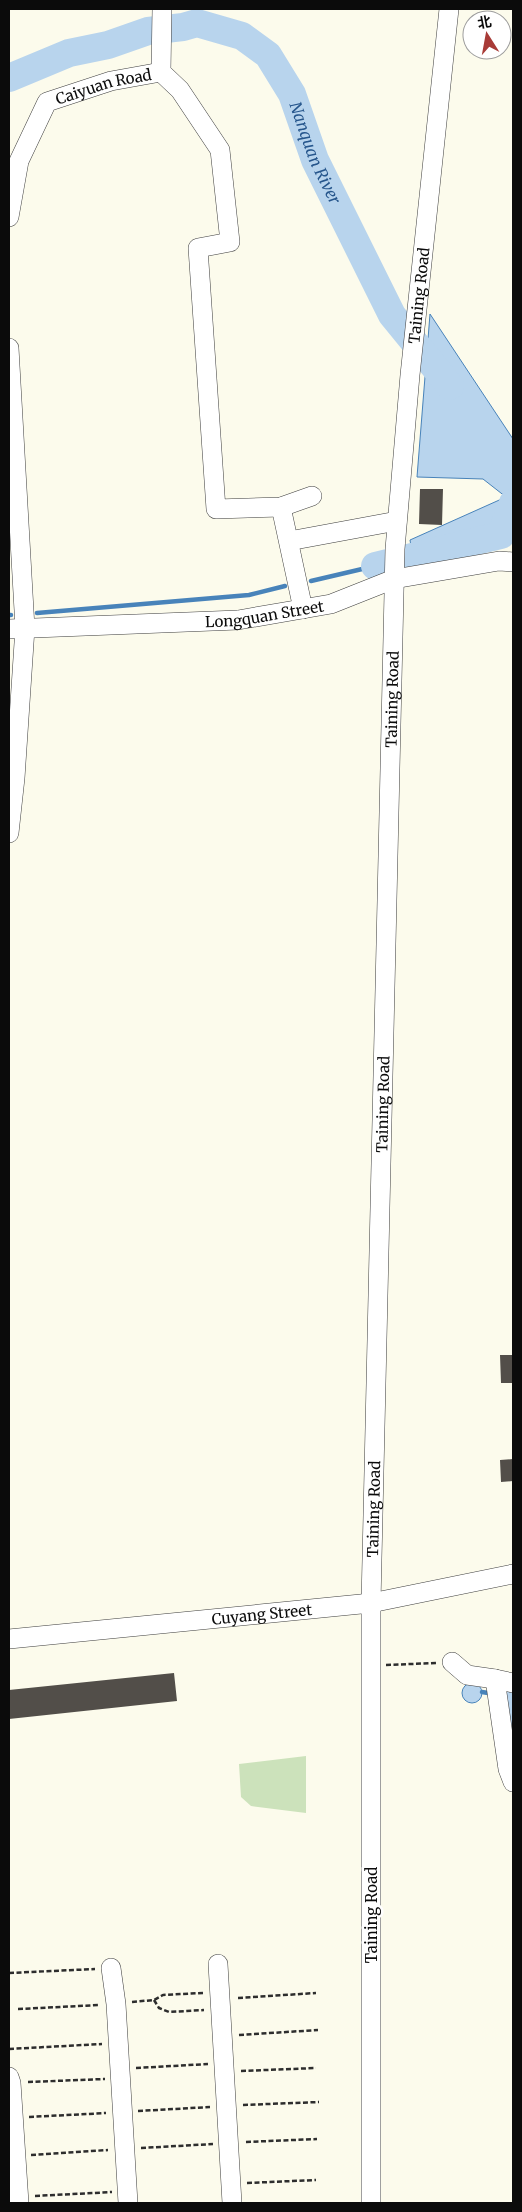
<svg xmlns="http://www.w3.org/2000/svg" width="522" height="2212" viewBox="0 0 522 2212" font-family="Merriweather,'Noto Sans SC',serif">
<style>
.green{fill:#cce2bb}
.water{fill:#b8d4ed;stroke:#4883ba}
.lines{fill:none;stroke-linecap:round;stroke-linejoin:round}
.stream{stroke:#4883ba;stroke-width:4.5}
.river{stroke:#b8d4ed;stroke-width:28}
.building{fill:#524e49}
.minor-casing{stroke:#3e3e3e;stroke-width:20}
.path{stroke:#2d2d2d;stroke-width:2.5;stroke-dasharray:5 2.5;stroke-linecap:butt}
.minor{stroke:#fff;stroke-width:19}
.labels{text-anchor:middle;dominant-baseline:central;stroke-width:5;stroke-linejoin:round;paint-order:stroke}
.street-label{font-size:15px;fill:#0b0b0b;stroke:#fff}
.water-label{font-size:16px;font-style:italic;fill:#26568c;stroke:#fff}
</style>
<rect width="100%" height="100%" fill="#fcfbec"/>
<path class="green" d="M 306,1756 L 306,1813 L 251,1806 L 241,1797 L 239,1764 Z"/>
<path class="water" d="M 430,314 L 513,439 L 513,540 C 479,541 446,552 412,553 L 410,540 L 506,497 L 483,479 L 417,477 Z
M462 1693a10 10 0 1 1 20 0a10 10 0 1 1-20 0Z
M 500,1690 L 513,1691 L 513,1770 Z"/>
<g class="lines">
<path class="stream" d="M 311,581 L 375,566
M 37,613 L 249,595 L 285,586
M 9,615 L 11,615
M 482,1692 L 488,1693"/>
<g class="river">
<path id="s1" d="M 9,78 L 69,53 L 108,45 L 148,31 L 183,27 L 197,23 L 242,36 L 268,55 L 292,94 L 315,160 L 392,315 L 450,386"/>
<path d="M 375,566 L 501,535 L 513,503"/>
</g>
</g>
<path class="building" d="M 420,489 L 443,489 L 442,525 L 419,524 Z
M 500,1355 L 513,1355 L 513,1383 L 501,1383 Z
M 513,1459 L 513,1481 L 501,1482 L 500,1460 Z
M 174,1673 L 177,1701 L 9,1719 L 9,1690 Z"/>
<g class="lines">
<defs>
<g id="minor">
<path d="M 162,9 L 161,72 L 180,90 L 220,150 L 230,242 L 198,248 L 216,509 L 281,507 L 312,496"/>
<path id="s2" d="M 9,217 L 19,161 L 47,102 L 111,81 L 161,72"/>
<path d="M 9,348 L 25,628 L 15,778 L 9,833"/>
<path d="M 281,507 L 303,609"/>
<path d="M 289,541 L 397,521"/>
<path id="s3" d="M 9,629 L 238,620 L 331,604 L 394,579 L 499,561 L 513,562"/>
<path id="s4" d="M 9,1639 L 371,1603 L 513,1574"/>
<path d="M 452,1662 L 467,1675 L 495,1679"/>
<path d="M 513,1683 L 495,1679 L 508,1769 L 513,1782"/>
<path d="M 218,1964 L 232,2203"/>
<path d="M 111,1968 L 116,2004 L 128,2203"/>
<path d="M 9,2077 L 11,2083 L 19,2203"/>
<path id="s5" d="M 371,2203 L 371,1603 L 395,549 L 410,375 L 449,9"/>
</g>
</defs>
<use href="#minor" class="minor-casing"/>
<path class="path" d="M 386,1665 L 436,1663
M 9,1973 L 95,1969
M 238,1998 L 316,1993
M 154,2000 L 159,2008 L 169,2012 L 204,2010
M 132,2002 L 154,2000 L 163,1995 L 203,1993
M 18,2009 L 99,2005
M 239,2035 L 318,2030
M 9,2049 L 102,2044
M 136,2068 L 208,2064
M 241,2071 L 316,2068
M 28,2082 L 105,2079
M 243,2105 L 319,2102
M 138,2111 L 210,2107
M 29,2117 L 106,2113
M 246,2142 L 317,2139
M 141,2148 L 213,2144
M 31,2155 L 108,2150
M 247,2183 L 316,2180
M 35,2196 L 112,2192"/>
<use href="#minor" class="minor"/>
</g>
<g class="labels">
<g class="street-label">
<text stroke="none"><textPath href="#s2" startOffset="181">Caiyuan Road</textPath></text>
<text stroke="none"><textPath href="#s5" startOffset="1909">Taining Road</textPath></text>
<text stroke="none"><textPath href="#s3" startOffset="256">Longquan Street</textPath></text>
<text stroke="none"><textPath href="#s5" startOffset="1504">Taining Road</textPath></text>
<text stroke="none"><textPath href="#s5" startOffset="1099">Taining Road</textPath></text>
<text stroke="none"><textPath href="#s5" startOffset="694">Taining Road</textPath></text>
<text stroke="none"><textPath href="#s4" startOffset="254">Cuyang Street</textPath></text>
<text transform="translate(371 1915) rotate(-90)">Taining Road</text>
</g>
<g class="water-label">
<text stroke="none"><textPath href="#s1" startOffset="385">Nanquan River</textPath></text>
</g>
</g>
<rect width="522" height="2212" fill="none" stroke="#0b0b0b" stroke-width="20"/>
<g transform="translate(487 35) rotate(349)"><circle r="24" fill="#ffffff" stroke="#9d9d9d"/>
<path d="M0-4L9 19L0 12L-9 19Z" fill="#a83b37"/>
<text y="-8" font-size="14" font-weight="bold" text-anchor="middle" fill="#0b0b0b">北</text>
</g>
</svg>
